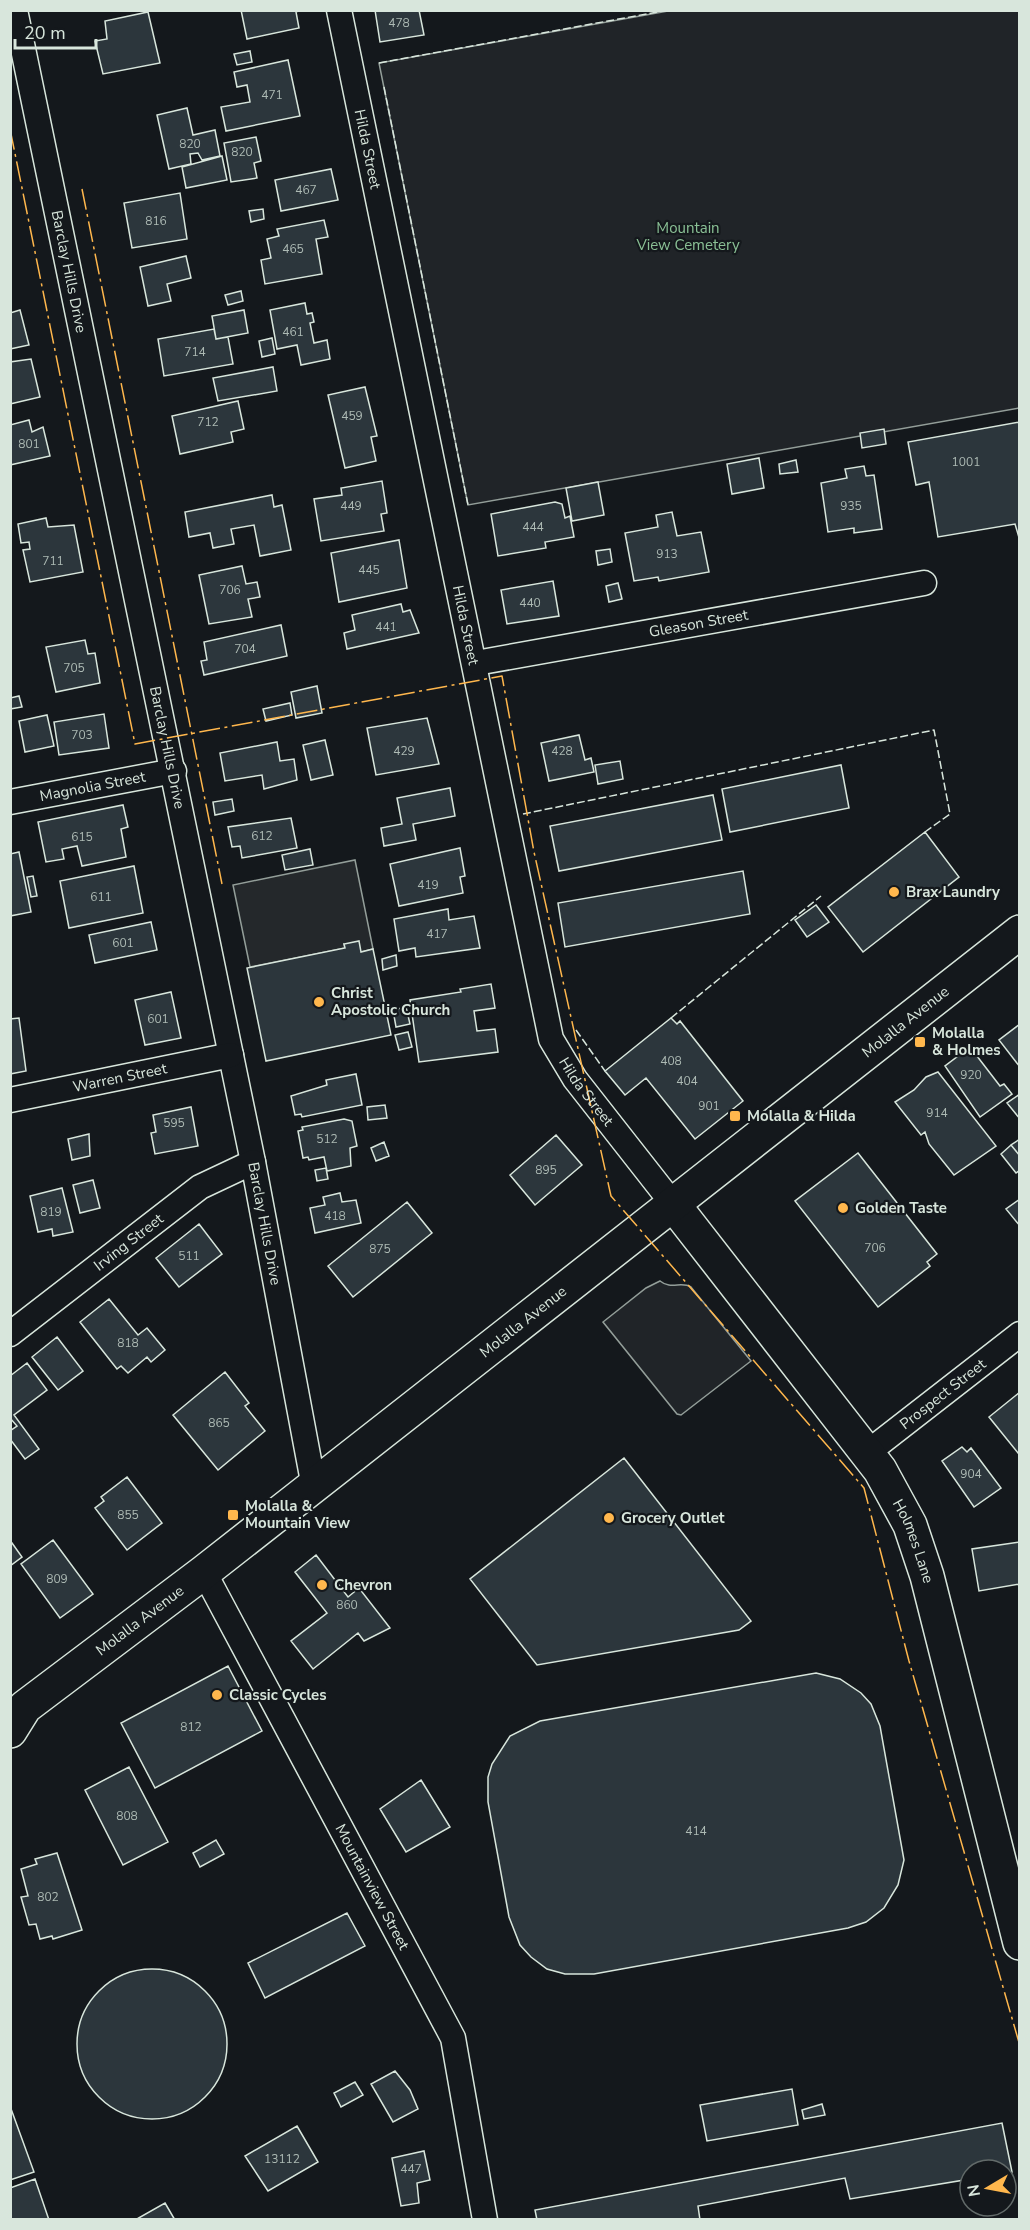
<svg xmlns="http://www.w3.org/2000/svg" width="1030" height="2230" viewBox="0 0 1030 2230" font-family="'Nunito Sans',sans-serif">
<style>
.green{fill:#202428;stroke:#939e99;stroke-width:1.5}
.parking{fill:#24282b;stroke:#939e99;stroke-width:1.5}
.building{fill:#2c363c;stroke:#d8e6dc;stroke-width:1.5}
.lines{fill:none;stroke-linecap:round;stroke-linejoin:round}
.street-casing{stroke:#d8e6dc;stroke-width:27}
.secondary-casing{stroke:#d8e6dc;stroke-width:36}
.primary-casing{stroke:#d8e6dc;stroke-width:36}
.street{stroke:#14181c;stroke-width:24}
.secondary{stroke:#14181c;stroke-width:33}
.primary{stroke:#14181c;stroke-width:33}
.fence{stroke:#d8e6dc;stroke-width:1.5;stroke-dasharray:8 3;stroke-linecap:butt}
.power{stroke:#ffb74d;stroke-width:1.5;stroke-dasharray:21 4.5 3 4.5;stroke-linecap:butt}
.poi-dot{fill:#ffb74d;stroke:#14181c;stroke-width:2}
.labels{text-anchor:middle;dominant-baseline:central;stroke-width:4.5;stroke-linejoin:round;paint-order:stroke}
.number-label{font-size:12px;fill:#adbab4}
.street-label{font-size:15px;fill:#d8e6dc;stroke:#14181c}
.park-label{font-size:15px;fill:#8ac095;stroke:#14181c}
.poi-label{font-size:15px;font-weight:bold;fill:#d8e6dc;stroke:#14181c;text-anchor:start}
</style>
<rect width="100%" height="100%" fill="#14181c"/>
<path class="green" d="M 668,11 L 1019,11 L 1019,408 L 468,505 L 379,63 Z
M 660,1281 C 671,1290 681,1281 691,1287 L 751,1361 L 681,1415 L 677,1414 L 603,1322 L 646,1288 Z"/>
<path class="parking" d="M 355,860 L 373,949 L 361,952 L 344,944 L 345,948 L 250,967 L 233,885 Z"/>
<path class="building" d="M 241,10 L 300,10 L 296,12 L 299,28 L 247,39 Z
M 375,10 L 419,10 L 424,35 L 380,42 Z
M 148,12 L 160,63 L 103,74 L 95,41 L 107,39 L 105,21 Z
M 250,51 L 252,62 L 237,65 L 234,54 Z
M 288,60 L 300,116 L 226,131 L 221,107 L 250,102 L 247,85 L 237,87 L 234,72 Z
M 187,108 L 193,135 L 215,130 L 220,156 L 202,160 L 198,153 L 190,154 L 191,164 L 169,169 L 157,115 Z
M 256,137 L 261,161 L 254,163 L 257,178 L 231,182 L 224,143 Z
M 222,156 L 227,180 L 186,188 L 182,167 Z
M 331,169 L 338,200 L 281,211 L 275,180 Z
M 180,193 L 187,239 L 132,248 L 124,203 Z
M 263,209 L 264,219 L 251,222 L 249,211 Z
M 324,220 L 328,237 L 316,239 L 322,274 L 265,284 L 261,260 L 271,258 L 267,239 L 279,236 L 277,229 Z
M 186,256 L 191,278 L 167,284 L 171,301 L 148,306 L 140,267 Z
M 241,291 L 243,301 L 228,305 L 225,295 Z
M 305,303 L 307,314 L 312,313 L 314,322 L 310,323 L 314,343 L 327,340 L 330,359 L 301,365 L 297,345 L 277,349 L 270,310 Z
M 20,310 L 29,345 L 10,349 L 10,313 Z
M 244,310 L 248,333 L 216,339 L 212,316 Z
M 214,329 L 216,339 L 228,337 L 233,364 L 164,376 L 158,339 Z
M 272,338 L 275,354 L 262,357 L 259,341 Z
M 31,359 L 40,397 L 10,404 L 10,362 Z
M 273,367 L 277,391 L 218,401 L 213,378 Z
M 365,387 L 377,436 L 371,437 L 376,461 L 345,468 L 328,395 Z
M 238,401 L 244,429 L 231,432 L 233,442 L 180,454 L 172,416 Z
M 29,420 L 32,432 L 43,427 L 50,456 L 10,465 L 10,425 Z
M 1020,422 L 1020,541 L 1015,524 L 938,537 L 929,482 L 916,485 L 908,442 Z
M 884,429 L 886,444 L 862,448 L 860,433 Z
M 759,458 L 764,488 L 732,494 L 727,464 Z
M 796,460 L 798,472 L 780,474 L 779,464 Z
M 864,466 L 866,476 L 874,475 L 882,529 L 854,533 L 854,528 L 828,532 L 821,483 L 847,478 L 845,469 Z
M 382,481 L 387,513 L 381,514 L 384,531 L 321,541 L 314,499 L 342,495 L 341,488 Z
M 598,482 L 604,515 L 572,521 L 566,488 Z
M 272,495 L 274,507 L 282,505 L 291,550 L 260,556 L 254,525 L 231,529 L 234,544 L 213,548 L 210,533 L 189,537 L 185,512 Z
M 555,502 L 562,504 L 565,518 L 570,516 L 574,537 L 545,542 L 546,548 L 498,556 L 491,514 Z
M 672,512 L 677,536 L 701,532 L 709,572 L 659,581 L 658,577 L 634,581 L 625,533 L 658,527 L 656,515 Z
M 46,518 L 48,527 L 74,525 L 83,572 L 30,582 L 23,550 L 30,549 L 29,542 L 21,543 L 18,524 Z
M 399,540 L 407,588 L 339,602 L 331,553 Z
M 610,549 L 612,562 L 598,565 L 596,551 Z
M 242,566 L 246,584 L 257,582 L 260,597 L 248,599 L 252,617 L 209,624 L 199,575 Z
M 553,581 L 559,616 L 507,624 L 501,590 Z
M 618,583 L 622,599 L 609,602 L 606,586 Z
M 401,604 L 403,612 L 410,610 L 419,633 L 347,649 L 344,633 L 355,630 L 352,615 Z
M 281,625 L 287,656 L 204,675 L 201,661 L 207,660 L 204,642 Z
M 85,640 L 88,654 L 95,653 L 100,683 L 56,692 L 46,647 Z
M 317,686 L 322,713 L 296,718 L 291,692 Z
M 19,696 L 22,707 L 10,709 L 10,698 Z
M 290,703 L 292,715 L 266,721 L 263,709 Z
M 104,714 L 109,748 L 59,755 L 54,722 Z
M 47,715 L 54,746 L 25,752 L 19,721 Z
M 427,718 L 439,764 L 376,775 L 367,728 Z
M 579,735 L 585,760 L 591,758 L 594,772 L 549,781 L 541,743 Z
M 325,740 L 333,775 L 311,780 L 303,745 Z
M 277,742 L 280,761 L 294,759 L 297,780 L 264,789 L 262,775 L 225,781 L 220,753 Z
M 620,761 L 623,779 L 598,784 L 595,765 Z
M 841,765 L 849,808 L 730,832 L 722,789 Z
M 450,788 L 455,816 L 413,824 L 416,840 L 384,846 L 381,828 L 402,824 L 397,798 Z
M 713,795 L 722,840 L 559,871 L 550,826 Z
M 232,799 L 234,811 L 215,815 L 213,802 Z
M 123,805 L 128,827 L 121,829 L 126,857 L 82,866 L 77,846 L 62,849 L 64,859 L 46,862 L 38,822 Z
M 291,818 L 297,848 L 242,858 L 240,846 L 232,847 L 228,827 Z
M 925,832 L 959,877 L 863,952 L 828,907 Z
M 460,848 L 465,876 L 460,877 L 463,893 L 399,906 L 390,864 Z
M 310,849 L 313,865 L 285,870 L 282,855 Z
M 19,852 L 31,912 L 10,916 L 10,854 Z
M 134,866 L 143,913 L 69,928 L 60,881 Z
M 743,871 L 750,914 L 565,947 L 558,903 Z
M 33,876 L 37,896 L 31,897 L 27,877 Z
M 816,905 L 829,922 L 807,937 L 795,920 Z
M 448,909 L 449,920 L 474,916 L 480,948 L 416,957 L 415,948 L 399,951 L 394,919 Z
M 151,922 L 157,950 L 95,963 L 89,935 Z
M 359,941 L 361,952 L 373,949 L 391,1035 L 266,1061 L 247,968 L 345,948 L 344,944 Z
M 396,955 L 397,966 L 383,970 L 382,959 Z
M 491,984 L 495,1008 L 474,1011 L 477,1031 L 495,1029 L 498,1052 L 419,1062 L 410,1000 L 461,992 L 460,989 Z
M 171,992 L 181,1038 L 145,1045 L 135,1000 Z
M 406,1007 L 410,1024 L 396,1027 L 393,1010 Z
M 19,1018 L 26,1071 L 10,1074 L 10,1019 Z
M 671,1018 L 677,1024 L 680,1021 L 743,1101 L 695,1139 L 646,1078 L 625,1095 L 605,1071 Z
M 1020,1024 L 1020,1067 L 999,1040 Z
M 408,1032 L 412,1047 L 399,1050 L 395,1035 Z
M 970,1047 L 1000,1086 L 1004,1084 L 1012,1094 L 980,1117 L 945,1066 Z
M 938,1072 L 996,1146 L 954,1175 L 929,1144 L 925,1132 L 921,1135 L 895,1102 L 914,1090 L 926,1077 Z
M 356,1074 L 362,1105 L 302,1117 L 301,1114 L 295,1115 L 291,1096 L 327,1085 L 326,1080 Z
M 1020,1094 L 1020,1119 L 1007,1103 Z
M 385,1105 L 387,1118 L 368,1120 L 367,1107 Z
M 191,1107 L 198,1146 L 155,1154 L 151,1133 L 156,1132 L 153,1115 Z
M 344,1119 L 352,1121 L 357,1146 L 350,1148 L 351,1166 L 327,1171 L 324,1157 L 309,1160 L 308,1157 L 303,1158 L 298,1131 L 303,1130 L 302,1127 Z
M 89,1134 L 90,1156 L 72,1160 L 68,1139 Z
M 556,1135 L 582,1165 L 535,1205 L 510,1175 Z
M 1020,1139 L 1020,1156 L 1011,1145 Z
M 384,1142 L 389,1156 L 376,1161 L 371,1148 Z
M 1011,1145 L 1020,1156 L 1020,1170 L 1016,1173 L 1001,1154 Z
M 858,1153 L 937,1254 L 927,1262 L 930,1266 L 878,1307 L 795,1201 Z
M 326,1168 L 328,1179 L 317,1181 L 315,1170 Z
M 93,1180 L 100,1208 L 80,1213 L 73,1185 Z
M 62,1188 L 73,1232 L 53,1236 L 52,1229 L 38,1232 L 30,1196 Z
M 340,1193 L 342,1202 L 356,1200 L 361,1223 L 315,1233 L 310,1208 L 325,1205 L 323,1197 Z
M 1020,1199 L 1020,1226 L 1006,1209 Z
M 407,1202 L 432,1233 L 353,1297 L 328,1266 Z
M 199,1224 L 222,1254 L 179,1287 L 156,1258 Z
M 109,1299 L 138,1335 L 147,1328 L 165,1350 L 151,1362 L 147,1357 L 128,1373 L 121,1366 L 117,1369 L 80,1322 Z
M 57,1337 L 83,1371 L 58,1390 L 32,1357 Z
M 27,1363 L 47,1390 L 14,1415 L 39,1449 L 25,1459 L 10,1439 L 10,1431 L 17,1426 L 10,1418 L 10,1376 Z
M 225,1372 L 249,1403 L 245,1406 L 265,1431 L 218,1470 L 173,1415 Z
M 1020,1392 L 1020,1451 L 1018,1453 L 989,1417 Z
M 962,1447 L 967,1452 L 971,1448 L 1001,1488 L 974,1507 L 942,1461 Z
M 624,1458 L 751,1621 L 739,1630 L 537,1665 L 470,1579 Z
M 127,1477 L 162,1523 L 127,1550 L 95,1508 L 104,1501 L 101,1497 Z
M 53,1540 L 93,1594 L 60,1618 L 21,1564 Z
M 1020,1542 L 1020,1584 L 979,1591 L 972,1549 Z
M 12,1543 L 22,1557 L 10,1566 L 10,1544 Z
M 316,1555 L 348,1597 L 359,1588 L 390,1628 L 364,1641 L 358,1633 L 313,1669 L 291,1641 L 327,1613 L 295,1572 Z
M 228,1666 L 262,1731 L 155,1788 L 121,1723 Z
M 816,1673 L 840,1679 L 861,1693 L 871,1704 L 880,1726 L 904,1860 L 898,1885 L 884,1908 L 866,1922 L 848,1928 L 594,1974 L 565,1974 L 547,1969 L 531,1957 L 520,1945 L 509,1917 L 488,1802 L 488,1777 L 492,1764 L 510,1736 L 540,1721 Z
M 129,1767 L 168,1842 L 123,1865 L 85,1790 Z
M 421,1780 L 450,1827 L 406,1852 L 380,1809 Z
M 216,1840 L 224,1854 L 200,1867 L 193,1853 Z
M 57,1853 L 82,1930 L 53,1939 L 52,1936 L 40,1939 L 36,1924 L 29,1925 L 21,1897 L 28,1896 L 21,1869 L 37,1864 L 35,1859 Z
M 347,1913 L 365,1946 L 265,1998 L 248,1963 Z
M77 2044a75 75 0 1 1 150 0a75 75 0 1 1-150 0Z
M 395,2071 L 410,2090 L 418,2109 L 393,2122 L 371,2084 Z
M 355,2082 L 363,2095 L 341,2107 L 334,2093 Z
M 792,2089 L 798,2125 L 707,2141 L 700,2105 Z
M 822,2104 L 825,2115 L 804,2119 L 802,2110 Z
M 10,2106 L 34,2172 L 10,2180 Z
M 1002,2123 L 1012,2172 L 970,2170 L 970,2179 L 850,2199 L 845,2178 L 698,2206 L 700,2220 L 537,2220 L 535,2210 Z
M 297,2126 L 318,2162 L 268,2191 L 245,2156 Z
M 424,2151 L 430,2180 L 417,2183 L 419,2203 L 401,2206 L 392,2158 Z
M 35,2179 L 49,2220 L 10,2220 L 10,2188 Z
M 165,2203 L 175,2220 L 135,2220 Z"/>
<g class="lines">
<defs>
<g id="street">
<path id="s1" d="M 15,10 L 253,1162 L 314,1487"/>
<path id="s2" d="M 339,10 L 551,1039 L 575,1079 L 673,1204"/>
<path id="s3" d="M 476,663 L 924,583"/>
<path id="s4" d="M 10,802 L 174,771"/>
<path id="s5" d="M 10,1100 L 231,1055"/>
<path id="s6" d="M 10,1334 L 200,1187 L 253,1162"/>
<path id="s7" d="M 867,1453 L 1020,1334"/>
<path id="s8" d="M 204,1572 L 453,2038 L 485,2220"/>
</g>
<g id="secondary">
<path id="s9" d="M 673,1204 L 880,1470 L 910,1525 L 927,1576 L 1020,1943"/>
</g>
<g id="primary">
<path id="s10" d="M 10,1731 L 25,1707 L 204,1572 L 1020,932"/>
</g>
</defs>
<use href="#street" class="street-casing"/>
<use href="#secondary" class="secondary-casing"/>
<use href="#primary" class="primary-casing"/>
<use href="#street" class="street"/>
<use href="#secondary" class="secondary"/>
<use href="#primary" class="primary"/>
<path class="fence" d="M 379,63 L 668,10
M 384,87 L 468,505
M 523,814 L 934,730 L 950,814 L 925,832
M 671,1018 L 821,896
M 576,1030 L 605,1071"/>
<path class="power" d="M 10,129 L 135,744 L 502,676 L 534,852 L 611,1196 L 864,1488 L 909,1661 L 1020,2046
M 82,189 L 222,884"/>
</g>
<g class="poi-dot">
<circle cx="894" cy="892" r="6"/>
<circle cx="319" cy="1002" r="6"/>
<rect x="914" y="1036" width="12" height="12" rx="3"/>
<rect x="729" y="1110" width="12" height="12" rx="3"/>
<circle cx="843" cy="1208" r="6"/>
<rect x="227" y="1509" width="12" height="12" rx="3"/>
<circle cx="609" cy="1518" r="6"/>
<circle cx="322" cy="1585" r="6"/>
<circle cx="217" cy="1695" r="6"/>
</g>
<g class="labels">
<g class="number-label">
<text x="399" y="23">478</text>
<text x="272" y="95">471</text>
<text x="190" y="144">820</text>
<text x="242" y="152">820</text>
<text x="306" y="190">467</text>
<text x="156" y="221">816</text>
<text x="293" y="249">465</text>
<text x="293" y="332">461</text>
<text x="195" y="352">714</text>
<text x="352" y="416">459</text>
<text x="208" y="422">712</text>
<text x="29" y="444">801</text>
<text x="966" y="462">1001</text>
<text x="351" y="506">449</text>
<text x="851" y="506">935</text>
<text x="533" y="527">444</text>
<text x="667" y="554">913</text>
<text x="53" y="561">711</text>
<text x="369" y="570">445</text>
<text x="230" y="590">706</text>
<text x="530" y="603">440</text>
<text x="386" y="627">441</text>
<text x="245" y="649">704</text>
<text x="74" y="668">705</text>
<text x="82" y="735">703</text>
<text x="404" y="751">429</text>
<text x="562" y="751">428</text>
<text x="262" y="836">612</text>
<text x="82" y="837">615</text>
<text x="428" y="885">419</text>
<text x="101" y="897">611</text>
<text x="437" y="934">417</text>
<text x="123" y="943">601</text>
<text x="158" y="1019">601</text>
<text x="671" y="1061">408</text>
<text x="971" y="1075">920</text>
<text x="687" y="1081">404</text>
<text x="709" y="1106">901</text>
<text x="937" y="1113">914</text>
<text x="174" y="1123">595</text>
<text x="327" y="1139">512</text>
<text x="546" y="1170">895</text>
<text x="51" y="1212">819</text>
<text x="335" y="1216">418</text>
<text x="875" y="1248">706</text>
<text x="380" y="1249">875</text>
<text x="189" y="1256">511</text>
<text x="128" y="1343">818</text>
<text x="219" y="1423">865</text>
<text x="971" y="1474">904</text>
<text x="128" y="1515">855</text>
<text x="57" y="1579">809</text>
<text x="347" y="1605">860</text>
<text x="191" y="1727">812</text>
<text x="127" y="1816">808</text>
<text x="696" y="1831">414</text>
<text x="48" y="1897">802</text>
<text x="282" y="2159">13112</text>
<text x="411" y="2169">447</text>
</g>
<g class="street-label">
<text stroke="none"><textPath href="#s2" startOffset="142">Hilda Street</textPath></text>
<text stroke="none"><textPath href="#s1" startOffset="267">Barclay Hills Drive</textPath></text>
<text stroke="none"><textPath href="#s3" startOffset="226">Gleason Street</textPath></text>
<text stroke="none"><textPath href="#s2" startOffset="628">Hilda Street</textPath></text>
<text stroke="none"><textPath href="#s1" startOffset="753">Barclay Hills Drive</textPath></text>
<text stroke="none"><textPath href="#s4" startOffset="84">Magnolia Street</textPath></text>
<text stroke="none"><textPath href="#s10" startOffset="1144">Molalla Avenue</textPath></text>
<text stroke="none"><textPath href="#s5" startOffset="112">Warren Street</textPath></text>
<text stroke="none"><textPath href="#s2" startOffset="1114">Hilda Street</textPath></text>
<text stroke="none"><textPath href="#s1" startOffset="1239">Barclay Hills Drive</textPath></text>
<text stroke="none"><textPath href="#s6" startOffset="150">Irving Street</textPath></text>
<text stroke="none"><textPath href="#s10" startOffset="658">Molalla Avenue</textPath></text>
<text stroke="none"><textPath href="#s7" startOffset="96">Prospect Street</textPath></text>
<text stroke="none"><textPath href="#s9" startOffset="416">Holmes Lane</textPath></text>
<text stroke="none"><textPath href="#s10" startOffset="172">Molalla Avenue</textPath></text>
<text stroke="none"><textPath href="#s8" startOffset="357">Mountainview Street</textPath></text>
</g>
<g class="park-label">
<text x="688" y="228">Mountain<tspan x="688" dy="17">View Cemetery</tspan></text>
</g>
<g class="poi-label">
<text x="906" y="892">Brax Laundry</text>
<text x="331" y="993">Christ<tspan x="331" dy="17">Apostolic Church</tspan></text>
<text x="932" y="1033">Molalla<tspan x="932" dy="17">&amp; Holmes</tspan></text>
<text x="747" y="1116">Molalla &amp; Hilda</text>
<text x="855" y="1208">Golden Taste</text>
<text x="245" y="1506">Molalla &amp;<tspan x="245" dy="17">Mountain View</tspan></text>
<text x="621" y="1518">Grocery Outlet</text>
<text x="334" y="1585">Chevron</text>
<text x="229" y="1695">Classic Cycles</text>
</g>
</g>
<rect width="1030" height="2230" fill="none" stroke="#d8e6dc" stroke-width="24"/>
<g transform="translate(988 2188) rotate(260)"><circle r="28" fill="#14181c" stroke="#626a69" stroke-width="1.5"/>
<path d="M0-4.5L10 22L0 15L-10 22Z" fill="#ffb74d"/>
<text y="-9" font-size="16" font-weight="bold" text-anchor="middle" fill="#d8e6dc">N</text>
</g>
<path d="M15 39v9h81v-9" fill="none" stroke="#d8e6dc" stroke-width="3"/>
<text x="24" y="39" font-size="18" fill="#d8e6dc" stroke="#14181c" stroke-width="4.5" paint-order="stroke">20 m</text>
</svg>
